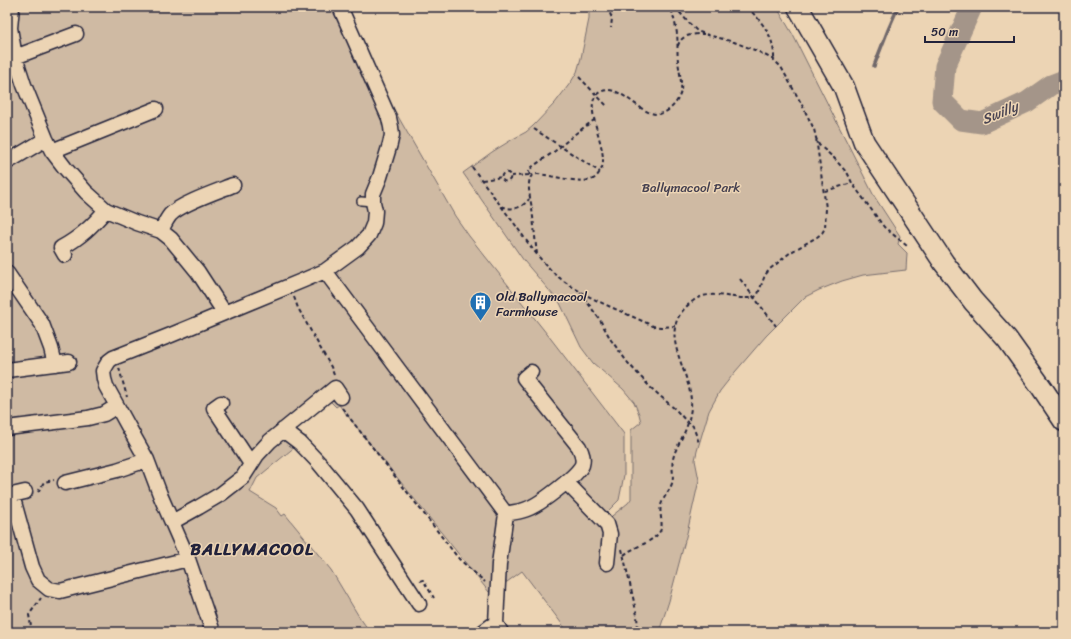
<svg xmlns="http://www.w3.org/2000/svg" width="1071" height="639" viewBox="0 0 1071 639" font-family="Sriracha,sans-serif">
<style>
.green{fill:#cfbaa3;stroke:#786e6f}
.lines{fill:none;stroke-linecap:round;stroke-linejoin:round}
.stream{stroke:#70676a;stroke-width:3.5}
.river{stroke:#a49589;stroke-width:21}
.lane-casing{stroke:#22223b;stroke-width:10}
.street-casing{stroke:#22223b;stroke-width:17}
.secondary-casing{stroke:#22223b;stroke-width:23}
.path{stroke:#22223b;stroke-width:2;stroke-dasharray:4 3;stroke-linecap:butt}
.lane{stroke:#ecd4b4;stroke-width:7}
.street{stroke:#ecd4b4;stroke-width:14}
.secondary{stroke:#ecd4b4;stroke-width:20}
.labels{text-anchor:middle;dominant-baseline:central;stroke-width:3;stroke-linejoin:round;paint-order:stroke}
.park-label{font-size:13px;fill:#454050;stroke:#ecd4b4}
.poi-label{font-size:13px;fill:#22223b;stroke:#ecd4b4;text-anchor:start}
.water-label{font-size:14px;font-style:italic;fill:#494452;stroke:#ecd4b4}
.district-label{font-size:17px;font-weight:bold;letter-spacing:1px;fill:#22223b;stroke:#ecd4b4}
</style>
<rect width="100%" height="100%" fill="#ecd4b4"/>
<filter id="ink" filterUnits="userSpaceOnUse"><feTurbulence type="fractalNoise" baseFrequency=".025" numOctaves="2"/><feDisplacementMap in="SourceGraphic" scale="8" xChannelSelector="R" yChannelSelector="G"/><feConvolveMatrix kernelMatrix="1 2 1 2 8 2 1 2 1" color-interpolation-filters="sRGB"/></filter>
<g filter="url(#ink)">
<path class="green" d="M 7,7 L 340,7 L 385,108 L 392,106 L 455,216 L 469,236 L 551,339 L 624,434 L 624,475 L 619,500 L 607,512 L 603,518 L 607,520 L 628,503 L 631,499 L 631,430 L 641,422 L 639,414 L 634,402 L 623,389 L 593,363 L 581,347 L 560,303 L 524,261 L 463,173 L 492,152 L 513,139 L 526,132 L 533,126 L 555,103 L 571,82 L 577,72 L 581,58 L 589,19 L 589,7 L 775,7 L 779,11 L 793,35 L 874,196 L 900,236 L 898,244 L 907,253 L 906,270 L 863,275 L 842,281 L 819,290 L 805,297 L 766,336 L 735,372 L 720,391 L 709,411 L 697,451 L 695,460 L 699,480 L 687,533 L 669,601 L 659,632 L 568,632 L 522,571 L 507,582 L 498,583 L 497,602 L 339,405 L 336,407 L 330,401 L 296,429 L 301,435 L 307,437 L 257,478 L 250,492 L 276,508 L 282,516 L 285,514 L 331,570 L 358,615 L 370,632 L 7,632 Z"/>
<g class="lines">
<path class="stream" d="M 874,66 L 888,30 L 898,7"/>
<path class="river" d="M 972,7 L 945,66 L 942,101 L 961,120 L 982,123 L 1027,102 L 1051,85 L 1064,80"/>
<defs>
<path id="lane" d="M 361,201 L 373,202"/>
<path id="street" d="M 12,7 L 10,28 L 15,57 L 24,85 L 46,139 L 52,151 L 65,168 L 86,192 L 106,210 L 137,223 L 161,231 L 171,239 L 198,272 L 224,312
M 15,57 L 76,34
M 52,151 L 156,109
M 9,161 L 46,139
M 161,231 C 164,225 166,220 170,215 C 180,204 218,191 233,185
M 65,255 L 61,248 C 81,237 92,226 106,210
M 325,271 L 358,247 L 369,235 L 374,223 L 375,211 L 373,202 L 373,194 L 380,177 L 390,144 L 392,135 L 391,127 L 389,118 L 340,7
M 7,273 L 42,324 L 51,348 L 55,364
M 7,370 L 69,362
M 221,403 L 214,408 L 251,464
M 7,428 L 88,418 L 104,414 L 117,406
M 283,430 L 300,443 L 319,463 L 357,509 L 419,604
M 566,482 L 607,524 L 610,534 L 607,563
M 65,483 L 117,470 L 147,460
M 25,492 L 12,495 L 32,567 L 38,580 L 49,589 L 60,591 L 188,559
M 172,522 L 199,507 L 221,494 L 243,477 L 257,455 L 270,441 L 335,388 L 341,397
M 213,632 L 188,559 L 161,497 L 147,460 L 133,435 L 106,386 L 104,379 L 103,371 L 109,361 L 113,358 L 171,335 L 304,280 L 325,271 L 506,514
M 483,632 L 491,626 L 496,624
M 501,632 L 496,624 L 497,602 L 499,564 L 506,514 C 513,512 520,512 527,509 C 539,505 577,476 582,465 C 584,458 582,453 579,447 L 524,378 L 531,372"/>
<path id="secondary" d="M 798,7 L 844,87 L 864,142 L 944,263 L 973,301 L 1007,339 L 1042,388 L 1064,421"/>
</defs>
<use href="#lane" class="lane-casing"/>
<use href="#street" class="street-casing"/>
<use href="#secondary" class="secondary-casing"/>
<path class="path" d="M 607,7 L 612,18 L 611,28
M 675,7 L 689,23 L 697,31 L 708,35 L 734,42 L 757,51 L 774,60 L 781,67 L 801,103 L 814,129 L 816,138 L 819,145 L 834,158 L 848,174 L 852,183 L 884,227 L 907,246
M 747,7 C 763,23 775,37 774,60
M 678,46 C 678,45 680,40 681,40 C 686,34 697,34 704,34
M 579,77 L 608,107
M 534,129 L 600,172
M 472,167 C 486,186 500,205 514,223 C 528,243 542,264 561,279 C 589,300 622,311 653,326 L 661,327 L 675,326
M501.5 177a4.5 4.5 0 1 1 9 0a4.5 4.5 0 1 1-9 0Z
M 530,175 L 529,172 L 532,167 L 555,151 L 575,134 L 594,120
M 511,176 L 530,175
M 482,180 L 502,177
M 825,191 L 852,183
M 502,206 C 511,211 523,208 529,199
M 537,254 C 535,239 534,224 532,209 C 531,202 527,186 530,179 C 530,178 532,175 533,175 C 537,173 542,175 545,175 C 557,177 583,184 593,179 C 597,177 599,173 601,170 C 611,150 579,104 600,92 C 617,83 635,108 651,113 C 665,118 678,104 681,91 C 682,81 679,70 678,61 C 677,52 678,42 677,34 C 676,25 673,16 671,7
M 740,279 L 776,326
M 580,292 L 600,320 L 611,340 L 628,363 L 651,388 L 676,410 L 688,423 L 693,426 L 699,443
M 294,297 L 298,308 L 331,367 L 334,375
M 119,368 L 127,397
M 342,408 L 459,559 L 485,582
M 38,492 L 44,482 L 54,480
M 622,549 L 637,615 L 638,632
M 624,555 C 634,546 656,542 661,529 C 663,522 659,513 661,505 C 663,498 668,493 671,486 C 675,478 671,468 673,459 C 675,449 681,441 685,431 C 688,424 690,416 691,408 C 694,370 651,332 693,301 C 711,287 735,302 755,297 L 758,294 L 765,275 L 770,269 L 791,252 L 817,237 L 822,233 L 825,228 L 826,208 L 816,138
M 420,581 L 423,580 L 434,598
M 32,632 L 29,615 L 41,598"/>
<use href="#lane" class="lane"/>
<use href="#street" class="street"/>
<use href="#secondary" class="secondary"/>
</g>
</g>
<defs>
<symbol id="building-pin" viewBox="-11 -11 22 30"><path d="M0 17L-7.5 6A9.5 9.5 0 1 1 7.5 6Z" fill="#1f6fb2" stroke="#ecd4b4"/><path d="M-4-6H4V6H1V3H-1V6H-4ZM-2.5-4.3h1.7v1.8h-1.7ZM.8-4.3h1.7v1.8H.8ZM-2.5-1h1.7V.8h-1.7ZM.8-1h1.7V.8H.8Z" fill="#fff"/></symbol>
</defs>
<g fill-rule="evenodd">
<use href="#building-pin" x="468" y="290" width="25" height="34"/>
</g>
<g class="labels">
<g class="park-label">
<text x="691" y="187">Ballymacool Park</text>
</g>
<g class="poi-label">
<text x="496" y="296">Old Ballymacool<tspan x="496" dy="15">Farmhouse</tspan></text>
</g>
<g class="water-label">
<text transform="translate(1000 113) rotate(-22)">Swilly</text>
</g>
<g class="district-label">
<text x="252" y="549">BALLYMACOOL</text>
</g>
</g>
<rect width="1071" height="639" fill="none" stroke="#ecd4b4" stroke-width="24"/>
<rect x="12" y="12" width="1047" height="615" fill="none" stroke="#22223b" stroke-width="1.5" filter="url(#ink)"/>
<path d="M925 36v6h89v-6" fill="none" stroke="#22223b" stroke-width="2"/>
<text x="931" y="36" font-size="12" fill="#22223b" stroke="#ecd4b4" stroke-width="3" paint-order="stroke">50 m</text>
</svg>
